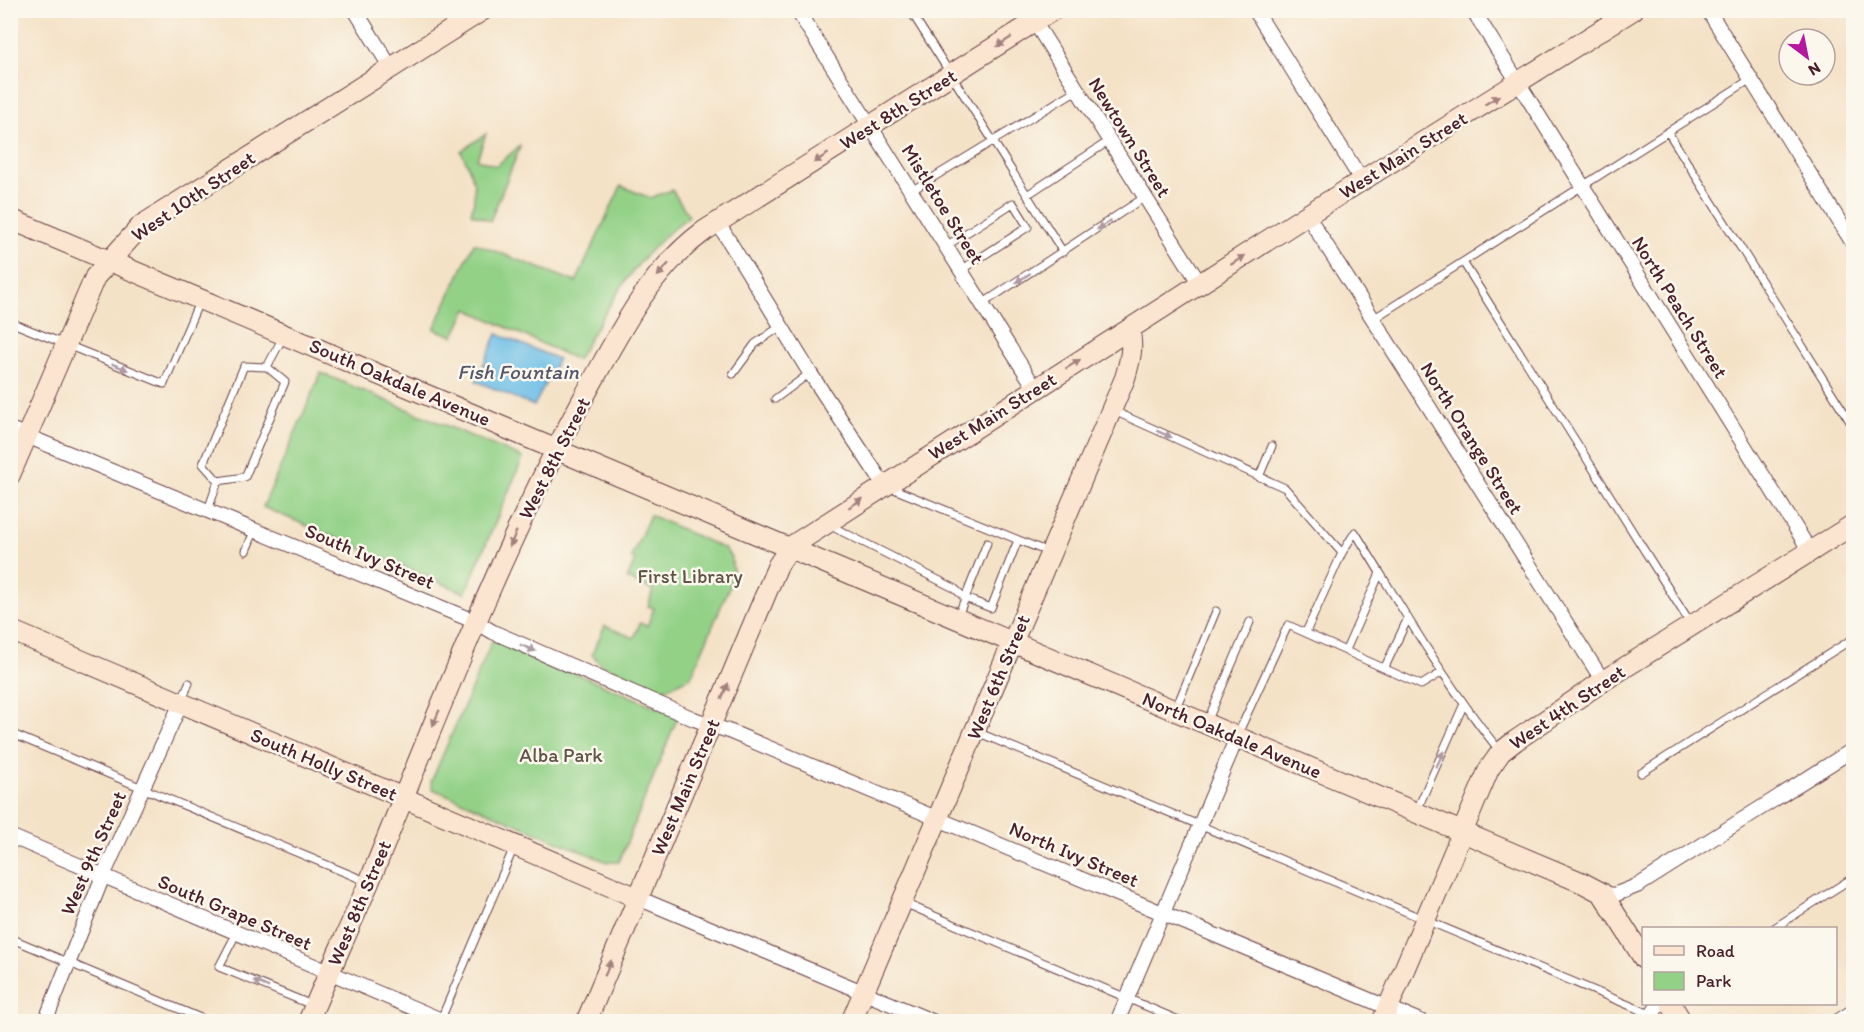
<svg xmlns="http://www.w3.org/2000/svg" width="1864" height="1032" viewBox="0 0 1864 1032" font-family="Itim,sans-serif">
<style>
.green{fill:#93d187;stroke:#6e7859;stroke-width:1.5}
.water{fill:#6bbde7;stroke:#5a6e89;stroke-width:1.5}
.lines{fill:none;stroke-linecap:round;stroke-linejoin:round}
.lane-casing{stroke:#643c42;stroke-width:9}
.street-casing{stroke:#643c42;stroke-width:16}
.secondary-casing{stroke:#643c42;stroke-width:22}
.lane{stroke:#fff;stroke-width:7}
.street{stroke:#fff;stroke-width:14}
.secondary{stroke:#fce5d0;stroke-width:20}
.oneway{fill:#a3827e}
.oneway2{fill:#ae9aa0}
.labels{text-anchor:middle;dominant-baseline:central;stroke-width:5;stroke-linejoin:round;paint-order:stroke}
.street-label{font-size:20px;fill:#4a1f2b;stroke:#fbf7ec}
.park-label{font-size:20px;fill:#605447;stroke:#fbf7ec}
.water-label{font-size:21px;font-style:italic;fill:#56566d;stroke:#fbf7ec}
</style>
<rect width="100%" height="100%" fill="#fbf7ec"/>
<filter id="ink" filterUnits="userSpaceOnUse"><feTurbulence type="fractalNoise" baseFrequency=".0167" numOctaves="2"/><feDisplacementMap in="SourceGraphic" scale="12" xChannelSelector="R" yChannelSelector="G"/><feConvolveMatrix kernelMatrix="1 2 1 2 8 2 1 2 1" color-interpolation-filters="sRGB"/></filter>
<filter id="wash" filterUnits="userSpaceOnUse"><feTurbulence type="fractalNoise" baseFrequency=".008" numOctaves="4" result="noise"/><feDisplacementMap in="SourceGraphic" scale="24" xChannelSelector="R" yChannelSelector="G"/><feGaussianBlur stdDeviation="1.35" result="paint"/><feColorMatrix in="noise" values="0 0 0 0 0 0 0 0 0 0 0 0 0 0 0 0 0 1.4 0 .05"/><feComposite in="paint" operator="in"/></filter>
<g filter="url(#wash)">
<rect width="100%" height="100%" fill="#f4e2c7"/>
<path class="green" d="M 486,134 L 477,159 L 496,166 L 521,145 L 490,221 L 471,213 C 479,189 472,173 461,151 Z
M 621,186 L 650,198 L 672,190 L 689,216 C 634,257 611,302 577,360 L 467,309 L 454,336 L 434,329 L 474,243 L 576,282 Z
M 321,373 L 523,458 L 465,593 L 263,507 Z
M 650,515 L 725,549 L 731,557 L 734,576 L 691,677 L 664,690 L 600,664 L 592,654 L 605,626 L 634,638 L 640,623 L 647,626 L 654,608 L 648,606 L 653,590 L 627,579 L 635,560 L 631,558 Z
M 493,639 L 678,716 L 619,862 L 607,862 L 433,789 L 431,782 Z"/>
<path class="water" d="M 497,334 L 558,359 L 534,406 L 476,381 Z"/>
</g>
<g filter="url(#ink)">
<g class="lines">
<defs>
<path id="lane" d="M 910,10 L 993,141 L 1077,90
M 1668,132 L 1854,428
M 911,191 L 993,141 L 1063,252
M 1027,195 L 1109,141
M 946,246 L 1013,203 L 1028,227 L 961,270
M 1463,262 L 1690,623
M 982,304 L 1145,197
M 1373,319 L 1751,79
M 10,322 L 164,384 L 199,302
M 733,374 L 755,344 L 781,326
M 775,399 L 810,373
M 1114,411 L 1285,488 L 1342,553 L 1306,632
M 1259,477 L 1272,446
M 218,481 L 245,477 L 285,382 L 267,367
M 889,487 L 1048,552
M 208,510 L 218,481 L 203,464 L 244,366 L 267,367 L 283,337
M 829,525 L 954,588 L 965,598 L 991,608 L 1018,540
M 246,551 L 255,529
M 1342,553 L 1355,532 C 1401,606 1444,682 1499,750
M 958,616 L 987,543
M 1346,650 L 1380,573
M 1385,667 L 1408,618
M 182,700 L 189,683
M 1176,708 L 1216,611
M 1207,722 L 1250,622
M 977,732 L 1650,1014
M 10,733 L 368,882
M 1237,736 L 1288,625 L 1421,685 L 1441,673
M 1641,773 L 1854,638
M 1417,810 L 1463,706
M 904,903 L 1183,1022
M 1774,928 L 1854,877
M 236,934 L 219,967 L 312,1005
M 10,938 L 210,1022
M 441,1019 L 514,847"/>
<path id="street" d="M 355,10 L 391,68
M 797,10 L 1035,388
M 1027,10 L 1200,284
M 1255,10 L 1362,181
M 1473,10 L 1810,551
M 1708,10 L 1854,245
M 1307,215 L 1603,681
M 718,223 L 810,373 L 884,485
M 10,429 L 476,622 L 493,632 L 694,719 L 731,732 L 1422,1022
M 10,836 L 446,1022
M 1602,893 L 1614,895 L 1639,885 L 1854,749
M 638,898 L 934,1022
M 45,1022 L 103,876 L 181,703
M 1117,1022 L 1237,737
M 1647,1022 L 1659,1004
M 1837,1022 L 1854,1011"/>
<path id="secondary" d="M 10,219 L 1583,883 L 1602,893 L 1644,959
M 10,475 L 95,277 L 142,225 L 483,10
M 10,630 L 638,898
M 1671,1004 L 1682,1022
M 308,1022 C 328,974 350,927 370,880 C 437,716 500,550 585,395 C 618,336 648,272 704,231 L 1053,10
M 586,1022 L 778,565 L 790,547 L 1307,215 L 1633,10
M 851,1022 L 1125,378 C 1130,361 1134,346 1129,329
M 1382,1022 L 1489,769 L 1501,752 L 1515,741 L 1603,681 L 1854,524"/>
</defs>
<use href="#lane" class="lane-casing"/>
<use href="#street" class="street-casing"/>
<use href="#secondary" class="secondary-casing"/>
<use href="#lane" class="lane"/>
<use href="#street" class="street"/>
<use href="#secondary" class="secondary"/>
</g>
<defs><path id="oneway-solid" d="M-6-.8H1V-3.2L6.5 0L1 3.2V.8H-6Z" transform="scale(1.5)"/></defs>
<g class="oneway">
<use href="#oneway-solid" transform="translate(1004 42) rotate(147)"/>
<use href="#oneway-solid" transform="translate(1492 100) rotate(-32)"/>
<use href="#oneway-solid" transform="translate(821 158) rotate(148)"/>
<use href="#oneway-solid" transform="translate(1238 260) rotate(-33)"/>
<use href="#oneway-solid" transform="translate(663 270) rotate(131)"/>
<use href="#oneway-solid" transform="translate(1073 364) rotate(-32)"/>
<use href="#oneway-solid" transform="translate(856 503) rotate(-32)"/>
<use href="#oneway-solid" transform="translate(513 539) rotate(114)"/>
<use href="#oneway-solid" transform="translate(725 691) rotate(-67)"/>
<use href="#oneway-solid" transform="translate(436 718) rotate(113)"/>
<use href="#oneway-solid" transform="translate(608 968) rotate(-67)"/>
</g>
<g class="oneway2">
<use href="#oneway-solid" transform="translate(1104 225) rotate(146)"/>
<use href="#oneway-solid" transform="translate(1023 278) rotate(147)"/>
<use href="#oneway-solid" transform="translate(120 367) rotate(22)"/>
<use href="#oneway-solid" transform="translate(1164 434) rotate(24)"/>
<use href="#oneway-solid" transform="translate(528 648) rotate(23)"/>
<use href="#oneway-solid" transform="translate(1440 759) rotate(-66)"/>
<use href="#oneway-solid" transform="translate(261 984) rotate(-157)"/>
</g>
</g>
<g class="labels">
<g class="street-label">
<text transform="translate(898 109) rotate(-32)">West 8th Street</text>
<text transform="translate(1130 137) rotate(58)">Newtown Street</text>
<text transform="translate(1403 155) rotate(-32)">West Main Street</text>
<text transform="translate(193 196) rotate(-34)">West 10th Street</text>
<text transform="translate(943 204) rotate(58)">Mistletoe Street</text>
<text transform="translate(1680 307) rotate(58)">North Peach Street</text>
<text transform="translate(400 382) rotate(23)">South Oakdale Avenue</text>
<text transform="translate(992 416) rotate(-32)">West Main Street</text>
<text transform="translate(1472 438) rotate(58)">North Orange Street</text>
<text transform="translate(554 458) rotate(-63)">West 8th Street</text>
<text transform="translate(370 556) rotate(23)">South Ivy Street</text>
<text transform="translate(998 677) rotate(-67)">West 6th Street</text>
<text transform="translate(1567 707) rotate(-34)">West 4th Street</text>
<text transform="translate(1232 735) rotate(23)">North Oakdale Avenue</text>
<text transform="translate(324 764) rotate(23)">South Holly Street</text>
<text transform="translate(685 787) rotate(-67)">West Main Street</text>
<text transform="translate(93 853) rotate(-66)">West 9th Street</text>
<text transform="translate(1074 854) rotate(23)">North Ivy Street</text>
<text transform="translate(359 903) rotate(-67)">West 8th Street</text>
<text transform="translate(235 912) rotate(23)">South Grape Street</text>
</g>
<g class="park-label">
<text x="690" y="576">First Library</text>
<text x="561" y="755">Alba Park</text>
</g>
<g class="water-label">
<text x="518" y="371">Fish Fountain</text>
</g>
</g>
<rect width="1864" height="1032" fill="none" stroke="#fbf7ec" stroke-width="36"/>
<rect x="1642" y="927" width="195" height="78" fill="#fbf7ec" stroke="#b4a19f" stroke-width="1.5"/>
<rect x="1654" y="946" width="30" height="9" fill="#fce5d0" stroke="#b4a19f" stroke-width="1.5"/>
<text x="1696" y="957" font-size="18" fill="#4a1f2b">Road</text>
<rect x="1654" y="972" width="30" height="18" fill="#93d187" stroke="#b4a19f" stroke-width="1.5"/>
<text x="1696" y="987" font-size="18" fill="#4a1f2b">Park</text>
<g transform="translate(1807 57) rotate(148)"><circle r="28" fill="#fbf7ec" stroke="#b4a19f" stroke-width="1.5"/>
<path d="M0-4.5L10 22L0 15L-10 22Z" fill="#b5179e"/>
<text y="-9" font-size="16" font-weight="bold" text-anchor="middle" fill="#4a1f2b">N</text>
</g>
</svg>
